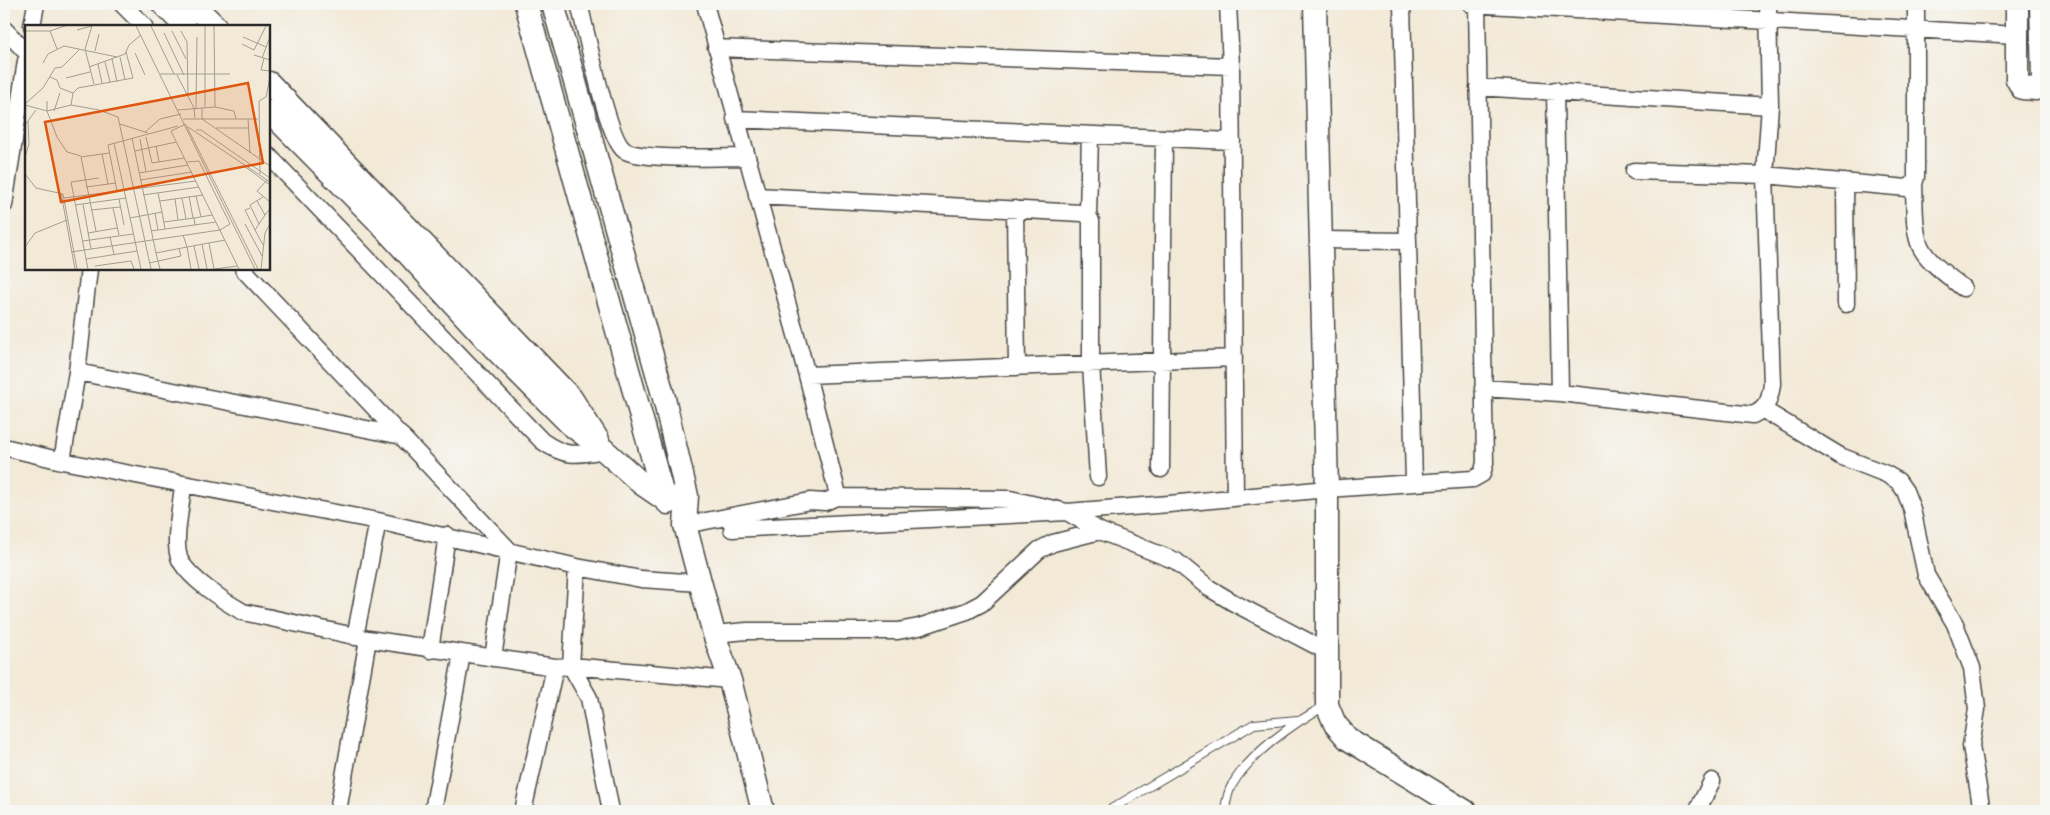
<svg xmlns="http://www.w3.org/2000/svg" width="2050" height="815" viewBox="0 0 2050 815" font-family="'Libre Bodoni',serif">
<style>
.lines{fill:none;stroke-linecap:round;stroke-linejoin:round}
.lane-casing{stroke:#494845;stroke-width:10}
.street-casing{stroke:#494845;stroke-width:19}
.secondary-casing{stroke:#494845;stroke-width:25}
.lane{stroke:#fff;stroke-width:8}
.street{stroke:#fff;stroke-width:16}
.secondary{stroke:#fff;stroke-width:22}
.inset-road{fill:none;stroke:#a39d92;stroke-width:1}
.view{fill:#df570e;fill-opacity:0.15;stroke:#df570e;stroke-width:2.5}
.inset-edge{fill:none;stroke:#2b2b2b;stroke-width:2.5}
</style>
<rect width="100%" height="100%" fill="#f6f6f2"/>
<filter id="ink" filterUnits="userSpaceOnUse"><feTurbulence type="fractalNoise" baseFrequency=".02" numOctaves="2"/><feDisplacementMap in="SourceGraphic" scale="10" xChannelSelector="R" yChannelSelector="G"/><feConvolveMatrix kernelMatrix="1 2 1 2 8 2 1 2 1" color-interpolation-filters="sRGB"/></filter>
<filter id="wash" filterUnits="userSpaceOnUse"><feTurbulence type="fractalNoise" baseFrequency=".0096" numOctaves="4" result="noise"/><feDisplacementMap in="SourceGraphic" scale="20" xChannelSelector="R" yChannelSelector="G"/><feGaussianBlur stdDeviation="1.12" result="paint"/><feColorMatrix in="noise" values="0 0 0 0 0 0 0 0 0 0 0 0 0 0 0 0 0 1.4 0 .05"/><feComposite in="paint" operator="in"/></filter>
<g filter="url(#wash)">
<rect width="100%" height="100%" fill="#f3e9d7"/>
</g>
<g filter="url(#ink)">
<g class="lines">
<defs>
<path id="lane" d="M 1108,811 L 1254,724 L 1298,720
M 1225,811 C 1226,803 1227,793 1232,785 C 1250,754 1293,723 1325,706"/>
<path id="street" d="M 122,4 L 144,26
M 579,4 C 586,29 607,138 624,150 C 639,161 723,157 746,157
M 1228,4 L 1231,66 L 1235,498
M 1402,4 L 1414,483
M 1471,4 L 2017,35
M 32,26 L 36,4
M 4,29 L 26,52
M 716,48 L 1231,66
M 1478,87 L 1770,106
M 1555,90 L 1560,393
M 735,119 L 1232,141
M 269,156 L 542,441 C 566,458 577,455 604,450
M 1634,171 L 1765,175 L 1907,188 L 1914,184 L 1916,177 L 1916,4
M 1845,182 L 1846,304
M 1914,184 C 1915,203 1913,225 1919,243 C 1925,261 1949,276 1963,288
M 757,196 L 1082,213 L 1088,215 L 1091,221 L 1091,364 L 1098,477
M 4,205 L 26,61
M 1015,209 L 1017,367
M 1088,215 L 1090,135
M 1321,240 L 1408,241
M 243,269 L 509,550 L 493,658
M 77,372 L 402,436
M 807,375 L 1234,358
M 1483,388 L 1560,393 L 1753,415 C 1768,408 1770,399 1772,384 L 1765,175 L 1770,106 L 1768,4
M 1764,410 L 1840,456 L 1886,474 L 1898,481 L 1905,491 L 1912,509 L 1926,575 L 1955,624 L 1972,668 L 1977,709 L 1971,746 L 1982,811
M 4,447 L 62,461 L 378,521 L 577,567 L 641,579 L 700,583
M 62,461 L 77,372 L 89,269
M 1161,469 L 1164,138
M 183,484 C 182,504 173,539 179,557 C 185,576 225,602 243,612 L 368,639
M 836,497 L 1010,499 L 1067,512 L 1100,531 L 1176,561 L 1209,588 L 1234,603 L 1328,652
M 685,525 L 810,501 L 825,502 L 836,497 L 837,491 L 807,375 L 705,4
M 732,529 L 1067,512 L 1169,504 L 1327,489 L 1473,479 L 1482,474 L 1485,463 L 1477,4
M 577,567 L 571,666 L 589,698 L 611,811
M 714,634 L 747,631 L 898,631 L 919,627 L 967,611 L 982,603 L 1039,550 L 1053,543 L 1100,531
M 355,637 L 378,521
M 430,650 L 447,535
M 338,811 L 368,639 L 555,667 L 571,666 L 730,680
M 433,811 L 462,654
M 523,811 L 555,667
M 1697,811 L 1712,781"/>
<path id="secondary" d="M 163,4 L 185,26
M 193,4 L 215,26
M 526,4 L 664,499 L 668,503
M 553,4 L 664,398 L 687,496 L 685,525 L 714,634 L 730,680 L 763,811
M 1315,4 L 1327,489 L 1327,705 L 1335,724 L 1348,739 L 1465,811
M 2017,4 L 2017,79 L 2022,88 L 2036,89 L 2040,86 L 2043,79 L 2041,4
M 269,83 L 571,398 L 598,440
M 269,111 L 376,219 L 498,352 L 570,424 L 604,450 L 642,484 L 664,499 L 687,496"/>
</defs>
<use href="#lane" class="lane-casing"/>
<use href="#street" class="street-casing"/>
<use href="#secondary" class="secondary-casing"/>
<use href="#lane" class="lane"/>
<use href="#street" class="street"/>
<use href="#secondary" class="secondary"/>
</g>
</g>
<g transform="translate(25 25)">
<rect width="245" height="245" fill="#f3e9d7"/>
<path class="inset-road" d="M 67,1 L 60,24 L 69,59M 111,1 L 230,244M 126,1 L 149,49M 180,1 L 180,82M 52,5 L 67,1M 0,6 L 25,6 L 40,1M 25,6 L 32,24M 147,6 L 161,34M 156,6 L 162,17 L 163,70M 139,8 L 159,50M 218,12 L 241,22M 217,19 L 229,25 L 241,1M 70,26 L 74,9M 110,28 L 120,50M 229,30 L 245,35M 95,32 L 100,55M 237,33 L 245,12M 239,33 L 236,45 L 245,46M 87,34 L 92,57M 80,37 L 85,57M 18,38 L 23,29 L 39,21 L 92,32M 73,39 L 77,58M 64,42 L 100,29 L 104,20 L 116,10M 135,49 L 205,49M 152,50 L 169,83 L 170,93M 25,52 L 32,55 L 35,63 L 48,68M 41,53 L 65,47M 22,76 L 22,86 L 32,112 L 42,127 L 56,131M 0,79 L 18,63 L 30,43 L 37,42 L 55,24M 0,80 L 22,86 L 46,80 L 74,85 L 93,92 L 126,244M 46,80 L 48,68 L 53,63 L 108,53 L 101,27M 190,82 L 209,86 L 211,94M 171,83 L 172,12M 177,83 L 177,94 L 245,141M 153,85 L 190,82 L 189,1M 245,85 L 245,119M 29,86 L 35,68M 158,94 L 233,94M 223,94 L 225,128M 95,99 L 123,108M 161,99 L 146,106 L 214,244M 0,100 L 11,85M 161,100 L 233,244M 163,102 L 245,157M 191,103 L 223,103M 171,105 L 176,105 L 245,153M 120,107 L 135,94 L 156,89M 121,112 L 127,138 L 159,133M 107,113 L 131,228 L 162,222 L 166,244M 115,114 L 121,147M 89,118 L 116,244M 131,121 L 134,137M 110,126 L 151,117M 77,129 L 83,159M 0,132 L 4,119 L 3,96M 219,141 L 245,160M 114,148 L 163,140M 0,149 L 11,163 L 38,169 L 52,244M 235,149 L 234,76 L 241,72 L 245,52M 115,155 L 167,147M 242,155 L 232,166 L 245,177M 61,162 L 91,158M 92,166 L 83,120 L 153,101M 36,168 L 50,244M 133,168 L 137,187M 118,170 L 174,162M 164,171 L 168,193M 171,171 L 176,192M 39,173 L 171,156M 157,173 L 161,194M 94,174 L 99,200M 150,174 L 153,195M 135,176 L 178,170M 232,176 L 240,190 L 245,184M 58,179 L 66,224M 50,180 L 101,173M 88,183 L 94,210M 225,183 L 220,185 L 230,205M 66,185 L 95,182M 130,188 L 133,205M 105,193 L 137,187 L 140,204M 169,193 L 187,190M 139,197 L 169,193 L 170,200M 220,199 L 237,231M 234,199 L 225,180 L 238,172M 71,206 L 56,132 L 84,128M 126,206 L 191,197M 63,208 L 92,203M 158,210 L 162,222 L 200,215M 85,212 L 89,229M 58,216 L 108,209M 184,218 L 189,244M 177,219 L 182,244M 238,220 L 230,205 L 240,190M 169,221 L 174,244M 0,222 L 10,208 L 42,195M 46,227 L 195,205 L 205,199 L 174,136 L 162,137M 131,228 L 135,244M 61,234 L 112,226M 124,238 L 156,231 L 154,224M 70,241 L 106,236 L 109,244M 63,244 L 46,157 L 74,153M 190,244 L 212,241M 236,244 L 240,208 L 245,199"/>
<path class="view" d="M 223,58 L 238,138 L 36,177 L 20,97 Z"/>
<rect width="245" height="245" class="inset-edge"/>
</g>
<rect width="2050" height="815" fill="none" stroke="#f6f6f2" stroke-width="20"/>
</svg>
